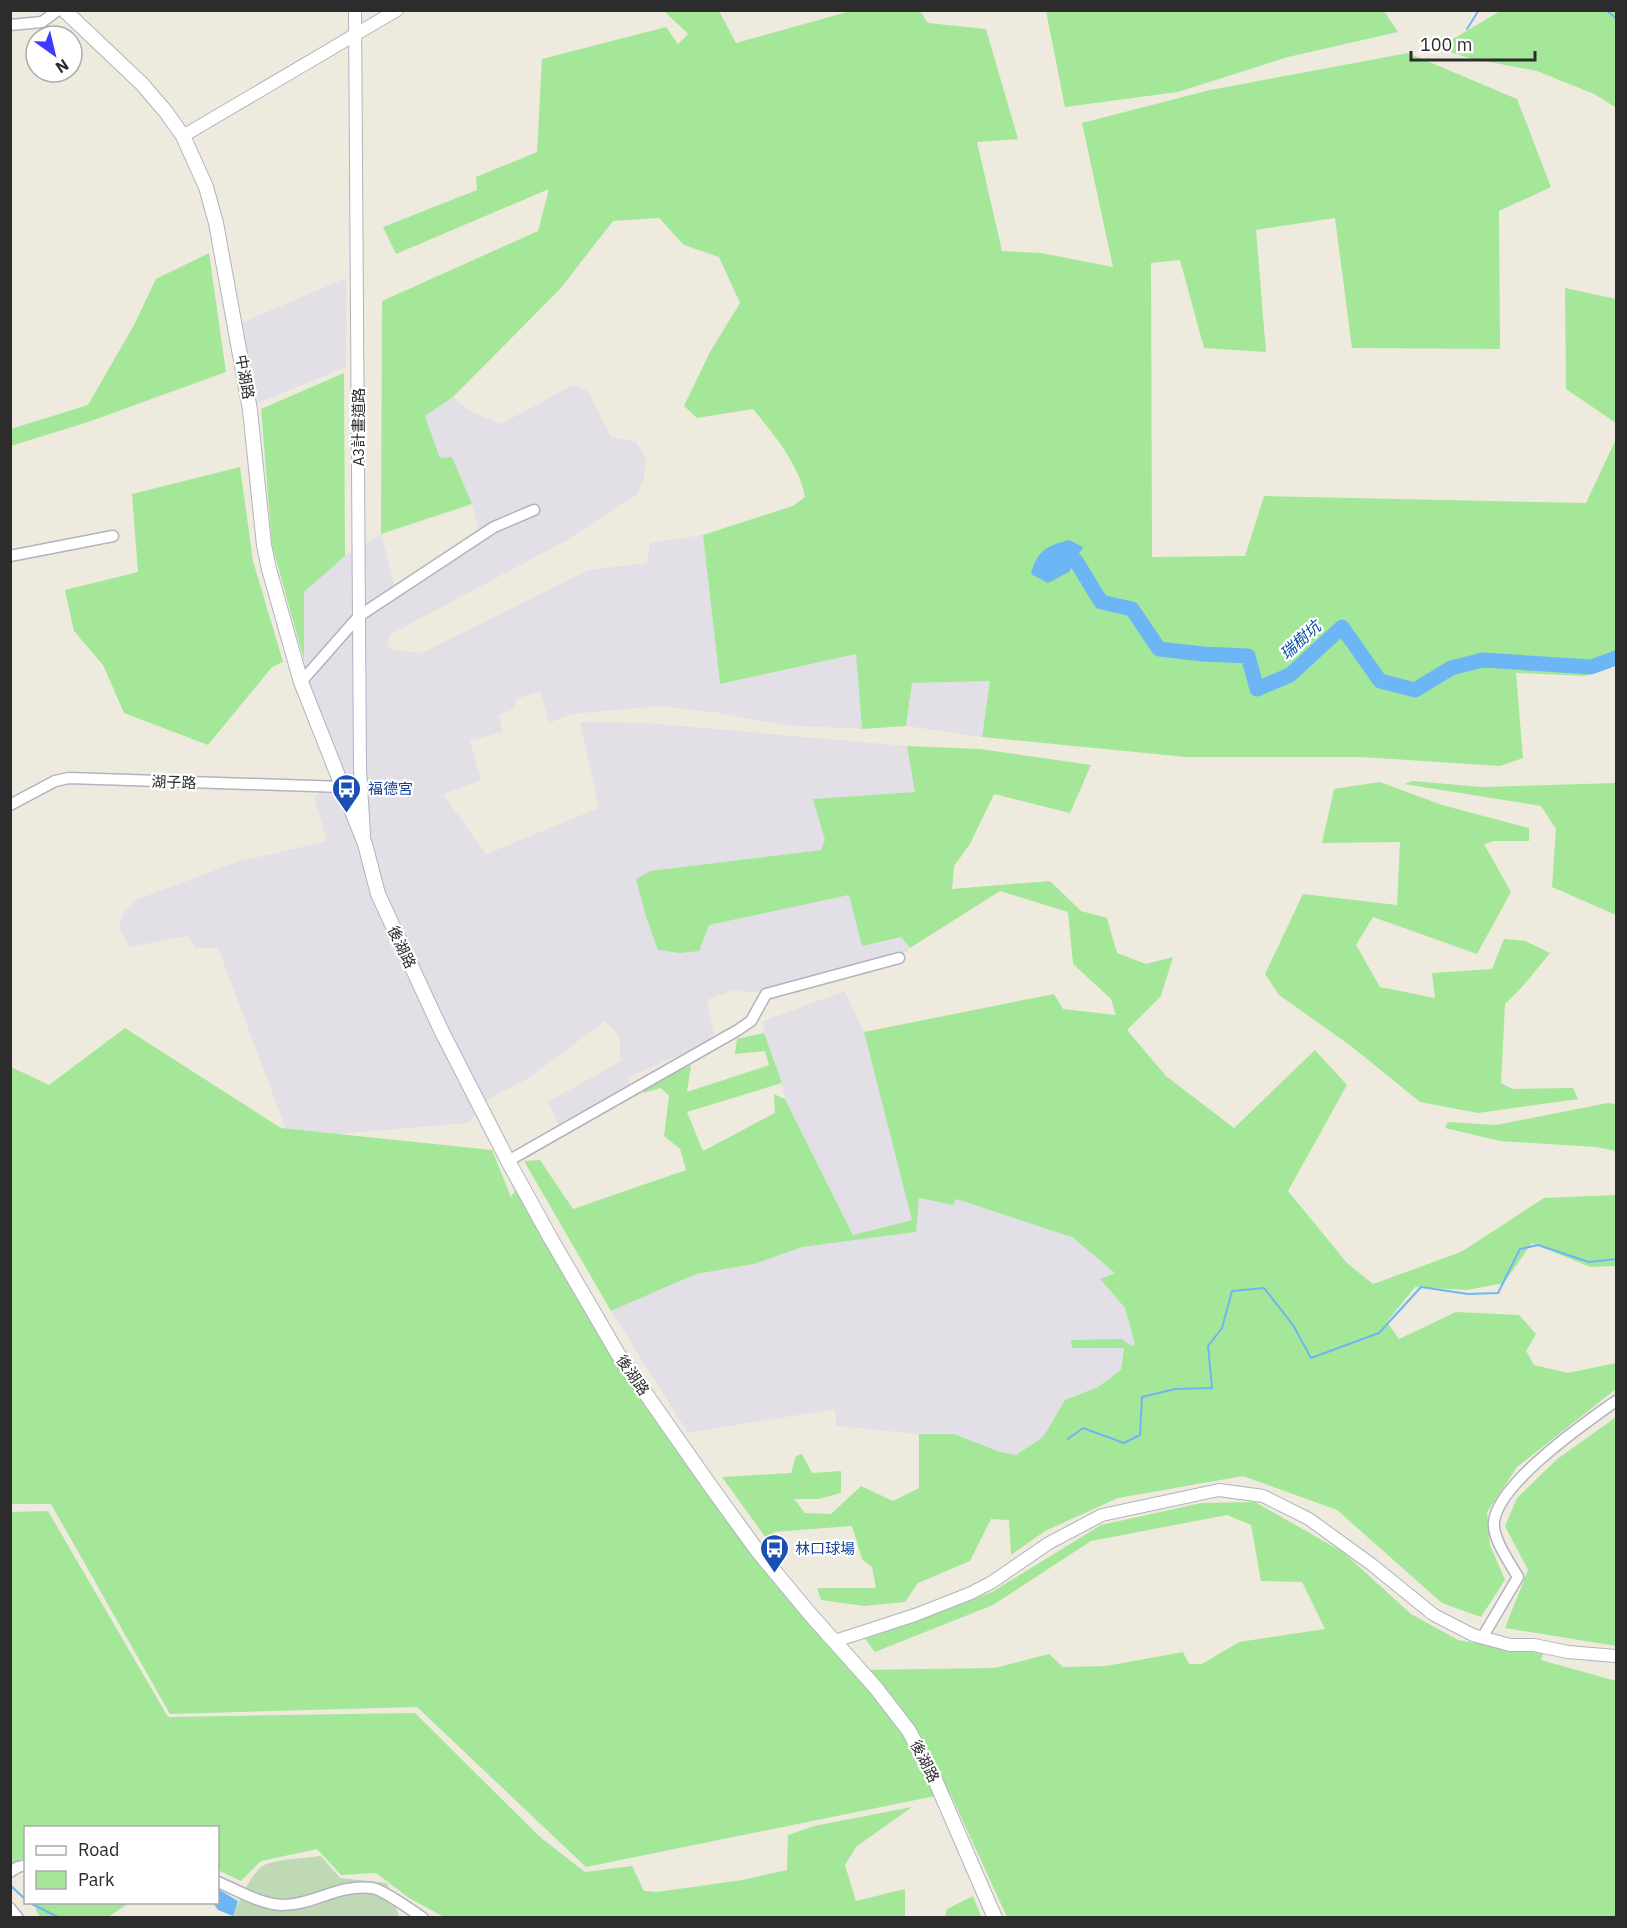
<svg xmlns="http://www.w3.org/2000/svg" width="1627" height="1928" viewBox="0 0 1627 1928" font-family="'IBM Plex Sans','Noto Sans TC',sans-serif">
<style>
.industrial{fill:#e3dfe7}
.green{fill:#a4e798}
.cemetery{fill:#bfd9b4}
.water{fill:#6db6f5}
.lines{fill:none;stroke-linecap:round;stroke-linejoin:round}
.stream{stroke:#6db6f5;stroke-width:2}
.river{stroke:#6db6f5;stroke-width:15}
.minor-casing{stroke:#b2b2c0;stroke-width:13}
.tertiary-casing{stroke:#b2b2c0;stroke-width:14}
.secondary-casing{stroke:#b2b2c0;stroke-width:16}
.minor{stroke:#fff;stroke-width:10}
.tertiary{stroke:#fff;stroke-width:12}
.secondary{stroke:#fff;stroke-width:14}
.labels{text-anchor:middle;dominant-baseline:central;stroke-width:4.5;stroke-linejoin:round;paint-order:stroke}
.street-label{font-size:15px;fill:#2c2c2c;stroke:#fff}
.transit-label{font-size:15px;fill:#164399;stroke:#fff;text-anchor:start}
.water-label{font-size:16px;font-style:italic;fill:#0750a6;stroke:#fff}
</style>
<rect width="100%" height="100%" fill="#eeebde"/>
<path class="industrial" d="M 346,278 L 346,367 L 258,403 L 241,323 Z
M 573,385 L 588,391 L 611,437 L 636,442 L 646,458 L 644,479 L 637,494 L 567,540 L 391,634 L 386,646 L 395,650 L 422,653 L 589,570 L 647,563 L 650,543 L 703,535 L 720,684 L 856,654 L 862,729 L 782,725 L 720,713 L 660,706 L 572,714 L 549,723 L 540,691 L 517,699 L 513,710 L 499,714 L 502,732 L 470,741 L 481,780 L 443,794 L 486,854 L 599,808 L 580,722 L 647,723 L 907,746 L 916,792 L 825,840 L 821,850 L 650,871 L 709,925 L 849,895 L 901,937 L 910,948 L 899,959 L 762,992 L 732,991 L 707,1000 L 714,1035 L 700,1047 L 628,1077 L 632,1090 L 559,1125 L 548,1102 L 621,1061 L 619,1035 L 605,1021 L 527,1079 L 489,1099 L 468,1123 L 289,1138 L 218,948 L 196,948 L 188,936 L 129,947 L 119,929 L 123,914 L 136,900 L 237,862 L 327,841 L 314,797 L 344,778 L 297,676 L 304,660 L 304,592 L 345,556 L 381,534 L 395,588 L 479,531 L 472,504 L 452,458 L 441,459 L 425,416 L 453,397 L 468,410 L 501,424 Z
M 990,681 L 982,737 L 906,726 L 912,683 Z
M 845,991 L 864,1032 L 913,1220 L 853,1235 L 785,1099 L 782,1083 L 764,1033 L 763,1021 Z
M 918,1198 L 953,1205 L 956,1199 L 1073,1237 L 1115,1273 L 1100,1280 L 1125,1308 L 1136,1344 L 1132,1346 L 1071,1340 L 1072,1348 L 1124,1347 L 1121,1370 L 1098,1387 L 1065,1400 L 1043,1437 L 1016,1455 L 1000,1452 L 954,1434 L 919,1434 L 836,1426 L 835,1409 L 688,1433 L 611,1311 L 696,1274 L 754,1264 L 802,1247 L 915,1232 Z"/>
<path class="green" d="M 664,11 L 719,11 L 736,43 L 851,11 L 920,11 L 928,23 L 986,29 L 1018,139 L 977,142 L 1002,251 L 1041,253 L 1113,267 L 1082,123 L 1210,90 L 1408,53 L 1517,99 L 1551,187 L 1499,211 L 1500,349 L 1352,348 L 1335,218 L 1256,230 L 1266,352 L 1204,348 L 1180,260 L 1151,263 L 1152,557 L 1245,556 L 1264,496 L 1586,503 L 1616,439 L 1616,662 L 1585,676 L 1516,673 L 1523,758 L 1500,766 L 1361,757 L 1186,757 L 982,737 L 990,681 L 912,683 L 906,726 L 862,729 L 856,654 L 720,684 L 703,535 L 793,506 L 805,497 C 799,464 774,435 753,409 L 697,418 L 684,406 L 710,352 L 740,303 L 719,257 L 684,245 L 659,218 L 613,221 L 560,289 L 453,397 L 425,416 L 440,458 L 452,457 L 472,504 L 381,534 L 382,301 L 538,231 L 549,189 L 396,254 L 383,227 L 477,190 L 476,177 L 537,152 L 542,59 L 666,27 L 678,44 L 688,34 Z
M 1046,11 L 1384,11 L 1398,32 L 1288,57 L 1178,92 L 1065,107 Z
M 1500,11 L 1616,11 L 1616,106 L 1615,107 L 1594,94 L 1537,71 L 1469,58 L 1438,48 Z
M 209,253 L 226,372 L 88,422 L 11,446 L 11,429 L 88,405 L 134,325 L 156,279 Z
M 1565,288 L 1616,299 L 1616,423 L 1566,389 Z
M 344,373 L 345,556 L 304,592 L 304,660 L 272,545 L 261,409 Z
M 240,467 L 253,561 L 283,662 L 272,667 L 208,745 L 124,713 L 103,665 L 74,631 L 65,590 L 138,572 L 132,494 Z
M 907,746 L 980,749 L 1091,765 L 1070,813 L 994,794 L 970,844 L 954,866 L 952,889 L 1050,881 L 1081,911 L 1107,918 L 1117,953 L 1146,964 L 1173,957 L 1161,996 L 1127,1030 L 1166,1076 L 1234,1128 L 1315,1050 L 1347,1085 L 1288,1191 L 1347,1263 L 1373,1284 L 1461,1252 L 1544,1198 L 1616,1195 L 1616,1266 L 1590,1267 L 1532,1243 L 1504,1283 L 1467,1290 L 1415,1287 L 1387,1322 L 1399,1339 L 1456,1312 L 1519,1315 L 1536,1334 L 1526,1351 L 1534,1365 L 1568,1373 L 1616,1363 L 1616,1389 L 1517,1467 L 1487,1512 L 1490,1545 L 1505,1580 L 1481,1617 L 1442,1603 L 1337,1510 L 1243,1476 L 1118,1498 L 1045,1531 L 1011,1555 L 1009,1520 L 991,1519 L 970,1561 L 918,1583 L 905,1602 L 864,1606 L 821,1600 L 817,1588 L 876,1588 L 872,1567 L 862,1559 L 852,1526 L 773,1532 L 786,1552 L 781,1559 L 722,1477 L 791,1473 L 796,1456 L 802,1454 L 812,1473 L 841,1471 L 841,1493 L 818,1499 L 794,1499 L 805,1513 L 831,1514 L 861,1486 L 893,1501 L 919,1488 L 919,1434 L 954,1434 L 1000,1452 L 1016,1455 L 1043,1437 L 1065,1400 L 1098,1387 L 1121,1370 L 1124,1348 L 1072,1348 L 1071,1340 L 1122,1339 L 1131,1346 L 1135,1344 L 1125,1308 L 1100,1279 L 1115,1273 L 1072,1237 L 956,1199 L 953,1205 L 919,1198 L 916,1232 L 802,1247 L 754,1264 L 696,1274 L 611,1311 L 524,1161 L 540,1160 L 573,1209 L 686,1170 L 680,1149 L 664,1136 L 669,1096 L 661,1088 L 643,1093 L 649,1084 L 691,1065 L 687,1092 L 769,1065 L 765,1051 L 735,1054 L 737,1039 L 764,1033 L 782,1083 L 687,1112 L 703,1151 L 775,1113 L 774,1094 L 785,1099 L 853,1235 L 912,1220 L 864,1032 L 1054,994 L 1063,1009 L 1116,1015 L 1111,999 L 1073,964 L 1068,912 L 1000,891 L 910,948 L 901,937 L 862,946 L 849,895 L 709,925 L 699,951 L 680,953 L 658,950 L 646,917 L 636,879 L 650,871 L 821,850 L 825,840 L 813,799 L 915,792 Z
M 1413,781 L 1482,787 L 1616,783 L 1616,915 L 1552,887 L 1556,829 L 1541,806 L 1404,784 Z
M 1380,782 L 1442,805 L 1529,828 L 1529,841 L 1494,841 L 1484,844 L 1511,892 L 1477,954 L 1373,917 L 1356,945 L 1380,987 L 1435,998 L 1432,973 L 1492,969 L 1504,939 L 1525,941 L 1550,953 L 1523,986 L 1505,1004 L 1501,1083 L 1513,1089 L 1573,1088 L 1578,1099 L 1478,1113 L 1420,1102 L 1351,1046 L 1279,995 L 1265,974 L 1303,894 L 1397,905 L 1400,842 L 1322,843 L 1334,789 Z
M 125,1028 L 281,1128 L 492,1150 L 511,1197 L 515,1191 L 503,1168 L 508,1168 L 669,1436 L 857,1670 L 995,1668 L 1049,1654 L 1063,1667 L 1106,1666 L 1183,1652 L 1189,1664 L 1202,1664 L 1239,1642 L 1325,1629 L 1302,1582 L 1261,1581 L 1251,1525 L 1227,1515 L 1091,1541 L 993,1605 L 875,1652 L 865,1639 L 992,1592 L 1101,1525 L 1201,1503 L 1255,1502 L 1343,1552 L 1411,1614 L 1458,1640 L 1498,1647 L 1544,1650 L 1541,1660 L 1616,1681 L 1616,1917 L 1007,1917 L 950,1793 L 586,1867 L 417,1707 L 170,1714 L 51,1504 L 11,1504 L 11,1067 L 49,1085 Z
M 1608,1103 L 1616,1104 L 1616,1151 L 1596,1147 L 1500,1141 L 1445,1128 L 1448,1122 L 1496,1125 Z
M 1616,1417 L 1616,1646 L 1505,1628 L 1528,1570 L 1505,1526 L 1517,1498 L 1556,1460 Z
M 48,1511 L 168,1717 L 415,1713 L 540,1837 L 585,1872 L 632,1866 L 644,1891 L 657,1892 L 742,1880 L 787,1870 L 788,1835 L 814,1826 L 912,1807 L 856,1847 L 845,1865 L 856,1901 L 905,1889 L 905,1917 L 444,1917 L 409,1898 L 376,1873 L 341,1875 L 317,1849 L 261,1861 L 241,1881 L 218,1870 L 218,1828 L 26,1828 L 25,1863 L 21,1858 L 11,1870 L 11,1512 Z
M 973,1896 L 981,1917 L 945,1917 L 947,1909 Z
M 36,1903 L 36,1902 L 129,1903 L 108,1917 L 40,1917 L 36,1910 Z"/>
<path class="cemetery" d="M 321,1856 L 340,1878 L 387,1883 L 399,1916 L 397,1918 L 232,1916 C 240,1901 248,1879 261,1867 C 271,1859 308,1858 321,1856 Z"/>
<path class="water" d="M 1069,540 L 1083,547 L 1069,572 L 1048,583 L 1031,574 C 1037,550 1047,546 1069,540 Z
M 218,1889 L 238,1901 L 233,1916 L 218,1910 L 213,1903 L 218,1902 Z"/>
<g class="lines">
<path class="stream" d="M 1606,10 L 1616,18
M 1467,29 L 1479,10
M 1068,1439 L 1083,1428 L 1124,1443 L 1140,1435 L 1142,1397 L 1175,1389 L 1212,1388 L 1208,1346 L 1222,1328 L 1232,1291 L 1264,1288 L 1293,1325 L 1311,1358 L 1379,1333 L 1421,1287 L 1468,1294 L 1498,1293 L 1520,1249 L 1538,1245 L 1589,1262 L 1616,1259
M 10,1885 L 26,1900
M 28,1902 L 60,1918"/>
<path class="river" d="M 1076,561 L 1101,602 L 1132,609 L 1159,649 L 1203,654 L 1248,656 L 1257,689 L 1290,675 L 1342,627 L 1380,681 L 1415,690 L 1451,668 L 1483,660 L 1591,667 L 1616,658"/>
<defs>
<path id="minor" d="M 10,25 L 42,22 L 58,10
M 10,556 L 113,536
M 301,682 L 359,616 L 494,527 L 534,510
M 10,805 L 55,781 L 69,778 L 343,787
M 508,1161 L 738,1030 L 751,1021 L 766,994 L 899,958
M 1482,1638 L 1518,1577 C 1510,1563 1492,1538 1494,1522 C 1498,1483 1585,1423 1616,1401
M 10,1872 L 18,1867 L 26,1865
M 218,1882 C 237,1890 260,1904 282,1905 C 313,1905 338,1884 372,1888 C 382,1889 413,1911 423,1918
M 10,1908 L 18,1918"/>
<path id="tertiary" d="M 355,10 L 360,770 L 364,834
M 183,136 L 397,10
M 835,1641 L 915,1615 L 971,1593 L 992,1582 L 1049,1543 L 1102,1515 L 1219,1490 L 1263,1496 L 1309,1519 L 1371,1564 L 1434,1615 L 1473,1635 L 1510,1645 L 1534,1645 L 1568,1652 L 1616,1656"/>
<path id="secondary" d="M 64,10 L 142,84 L 166,112 L 183,136 L 206,187 L 216,223 L 250,410 L 264,545 L 269,569 L 301,682 L 365,844 L 378,894 L 441,1030 L 508,1161 L 551,1239 L 618,1354 L 709,1484 L 756,1549 L 809,1613 L 876,1688 L 909,1731 L 936,1782 L 995,1918"/>
</defs>
<use href="#minor" class="minor-casing"/>
<use href="#tertiary" class="tertiary-casing"/>
<use href="#secondary" class="secondary-casing"/>
<use href="#minor" class="minor"/>
<use href="#tertiary" class="tertiary"/>
<use href="#secondary" class="secondary"/>
</g>
<defs>
<symbol id="bus-pin" viewBox="-11 -11 22 30"><path d="M0 17L-7.5 6A9.5 9.5 0 1 1 7.5 6Z" fill="#1a4fb4" stroke="#fff"/><path d="M-5-6H5V4H4V6H2V4H-2V6H-4V4H-5ZM-3.5-4V0h7V-4ZM-3.5 1.2v1.5H-2V1.2ZM2 1.2v1.5H3.5V1.2Z" fill="#fff"/></symbol>
</defs>
<g fill-rule="evenodd">
<use href="#bus-pin" x="330" y="772" width="33" height="45"/>
<use href="#bus-pin" x="758" y="1532" width="33" height="45"/>
</g>
<g class="labels">
<g class="street-label">
<text transform="translate(245 377) rotate(80)">中湖路</text>
<text transform="translate(358 427) rotate(-90)">A3計畫道路</text>
<text transform="translate(174 782) rotate(2)">湖子路</text>
<text transform="translate(402 947) rotate(65)">後湖路</text>
<text transform="translate(633 1375) rotate(56)">後湖路</text>
<text transform="translate(925 1761) rotate(63)">後湖路</text>
</g>
<g class="transit-label">
<text x="368" y="788">福德宮</text>
<text x="795" y="1548">林口球場</text>
</g>
<g class="water-label">
<text transform="translate(1300 640) rotate(-42)">瑞樹坑</text>
</g>
</g>
<rect width="1627" height="1928" fill="none" stroke="#2c2c2c" stroke-width="24"/>
<rect x="24" y="1826" width="195" height="78" fill="#ffffff" stroke="#ababab" stroke-width="1.5"/>
<rect x="36" y="1846" width="30" height="9" fill="#ffffff" stroke="#ababab" stroke-width="1.5"/>
<text x="78" y="1856" font-size="18" fill="#2c2c2c">Road</text>
<rect x="36" y="1871" width="30" height="18" fill="#a4e798" stroke="#ababab" stroke-width="1.5"/>
<text x="78" y="1886" font-size="18" fill="#2c2c2c">Park</text>
<g transform="translate(54 54) rotate(146)"><circle r="28" fill="#ffffff" stroke="#ababab" stroke-width="1.5"/>
<path d="M0-4.5L10 22L0 15L-10 22Z" fill="#3c3bff"/>
<text y="-9" font-size="16" font-weight="bold" text-anchor="middle" fill="#2c2c2c">N</text>
</g>
<path d="M1411 51v9h124v-9" fill="none" stroke="#2c2c2c" stroke-width="3"/>
<text x="1420" y="51" font-size="18" fill="#2c2c2c" stroke="#ffffff" stroke-width="4.5" paint-order="stroke">100 m</text>
</svg>
